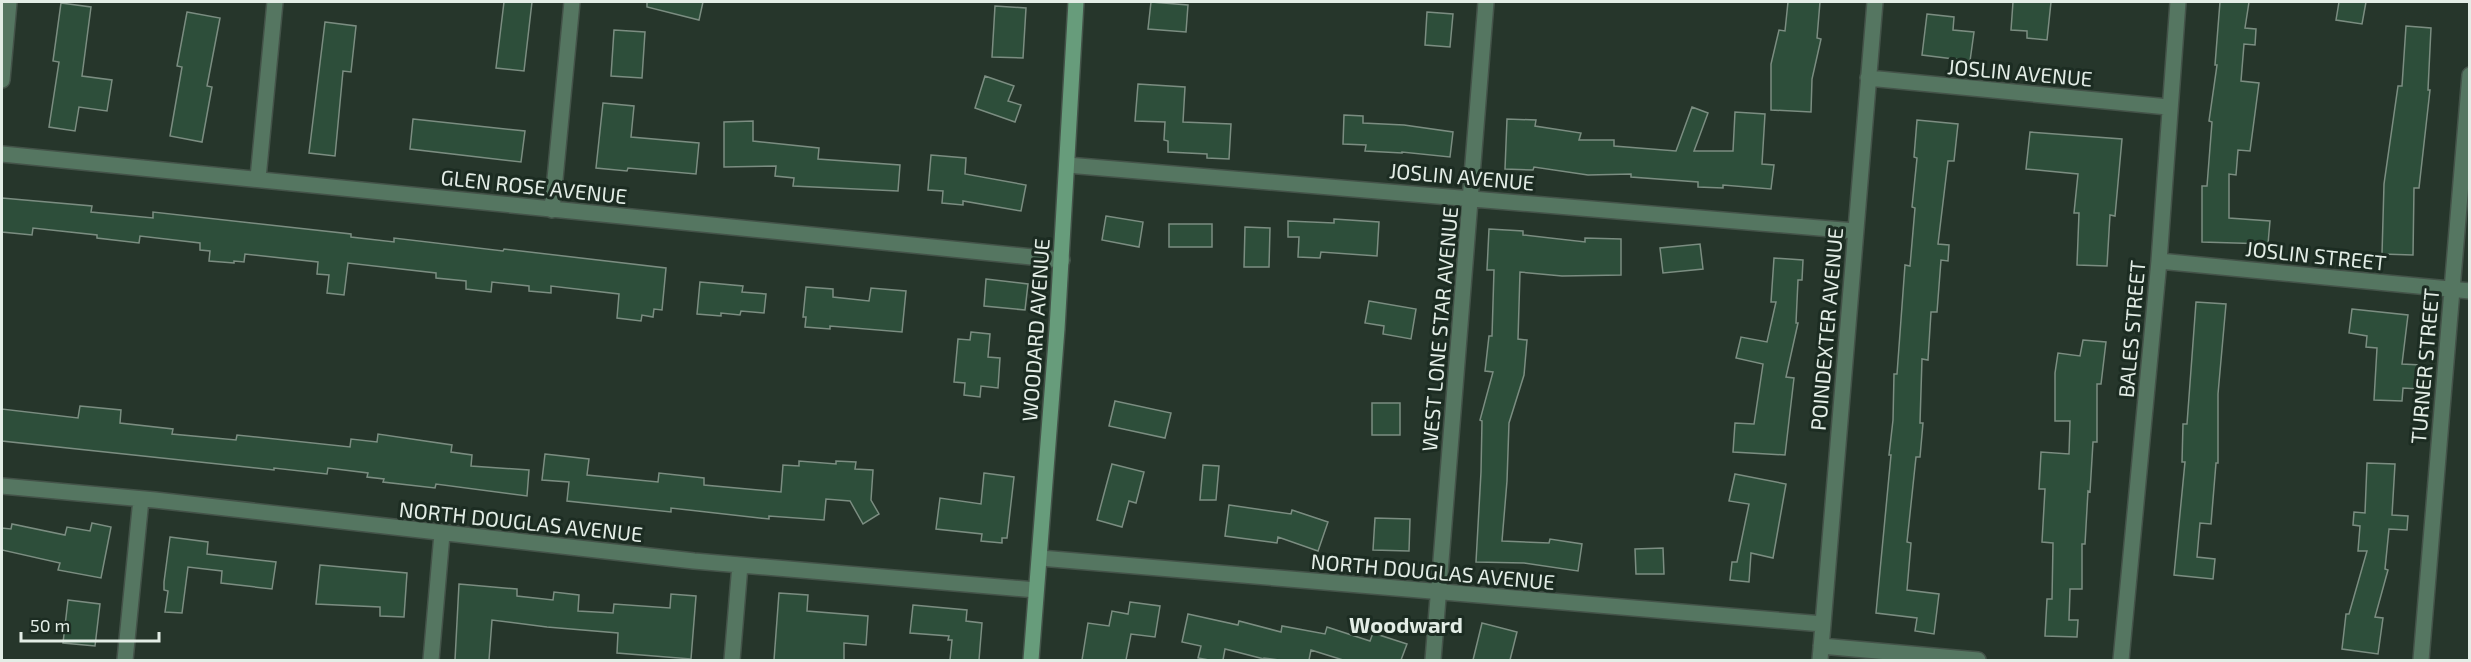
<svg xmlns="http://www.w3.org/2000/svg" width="2471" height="662" viewBox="0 0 2471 662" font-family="'Exo 2',sans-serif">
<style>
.building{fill:#2d4e3a;stroke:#7b8d81;stroke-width:1.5}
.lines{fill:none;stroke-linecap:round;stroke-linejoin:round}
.street-casing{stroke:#445349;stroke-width:18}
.secondary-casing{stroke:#445349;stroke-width:18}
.street{stroke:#557661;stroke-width:15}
.secondary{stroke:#679c7b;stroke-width:15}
.labels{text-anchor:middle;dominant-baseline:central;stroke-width:6;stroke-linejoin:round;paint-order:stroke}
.street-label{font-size:21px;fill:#e3ede6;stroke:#1c2c22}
.neighbourhood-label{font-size:22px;font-weight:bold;fill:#e3ede6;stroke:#1c2c22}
</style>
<rect width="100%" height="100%" fill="#26362b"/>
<path class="building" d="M 504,2 L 532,2 L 524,71 L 496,68 Z
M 647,2 L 703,2 L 699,20 L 647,7 Z
M 1151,2 L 1188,5 L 1186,32 L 1148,29 Z
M 1788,2 L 1820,2 L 1817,38 L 1821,39 L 1812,79 L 1811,112 L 1771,110 L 1771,64 L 1779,30 L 1785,31 Z
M 2013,2 L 2051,2 L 2047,40 L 2027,38 L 2027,31 L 2011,30 Z
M 2220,2 L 2249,2 L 2245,28 L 2256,29 L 2255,45 L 2244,44 L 2241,81 L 2259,83 L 2250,151 L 2238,150 L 2236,175 L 2229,174 L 2229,218 L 2270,221 L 2268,244 L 2202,242 L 2202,186 L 2207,186 L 2212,122 L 2209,121 L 2217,65 L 2215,65 Z
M 2339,2 L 2366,2 L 2362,24 L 2336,20 Z
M 61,3 L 91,7 L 82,76 L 112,80 L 107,111 L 79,107 L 75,131 L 49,127 L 59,62 L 53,61 Z
M 995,6 L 1026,8 L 1023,58 L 992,57 Z
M 187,12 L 220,18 L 207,86 L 212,87 L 202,142 L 170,136 L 182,67 L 177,66 Z
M 1427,12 L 1453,14 L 1450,47 L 1425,45 Z
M 1927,14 L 1954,17 L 1953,30 L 1974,32 L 1970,61 L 1922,55 Z
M 325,22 L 356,26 L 351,72 L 343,71 L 335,156 L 309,153 Z
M 2406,26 L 2431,28 L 2428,90 L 2430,90 L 2419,188 L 2414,188 L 2413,255 L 2382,254 L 2384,184 L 2398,86 L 2402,86 Z
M 614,30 L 645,32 L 642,78 L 611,76 Z
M 985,76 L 1014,86 L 1008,101 L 1021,105 L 1015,122 L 975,108 Z
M 1138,84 L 1185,87 L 1183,122 L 1231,124 L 1229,159 L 1207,158 L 1207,154 L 1168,152 L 1168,141 L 1164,140 L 1165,122 L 1135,121 Z
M 603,103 L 634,106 L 631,137 L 699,143 L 696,174 L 628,168 L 627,171 L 596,168 Z
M 1692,107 L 1708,113 L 1694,151 L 1733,151 L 1735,112 L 1765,114 L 1762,164 L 1774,165 L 1771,189 L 1723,185 L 1723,188 L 1698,187 L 1698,182 L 1631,177 L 1631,174 L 1588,175 L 1534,167 L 1533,170 L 1505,169 L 1507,119 L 1536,120 L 1535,126 L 1581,133 L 1579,140 L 1614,140 L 1614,146 L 1676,151 Z
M 1344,115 L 1363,116 L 1363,123 L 1404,125 L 1453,132 L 1450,157 L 1402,152 L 1402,153 L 1365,151 L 1366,145 L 1343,144 Z
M 413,119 L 525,131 L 521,162 L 410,149 Z
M 1917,120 L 1958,124 L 1954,161 L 1948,161 L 1938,244 L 1949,245 L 1948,261 L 1941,260 L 1937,312 L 1931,312 L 1928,360 L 1922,359 L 1920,423 L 1923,423 L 1920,457 L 1916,457 L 1907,542 L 1911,543 L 1907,590 L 1939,594 L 1934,634 L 1915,631 L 1917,618 L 1876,613 L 1891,455 L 1889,455 L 1893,420 L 1894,374 L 1897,374 L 1905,265 L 1910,266 L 1915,208 L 1912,207 L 1917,158 L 1914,157 Z
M 753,121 L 753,141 L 819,148 L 818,159 L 900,165 L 898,191 L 793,186 L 794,178 L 775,176 L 776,166 L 724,167 L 724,122 Z
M 2030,132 L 2122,139 L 2115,216 L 2110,215 L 2107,266 L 2077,265 L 2079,213 L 2074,213 L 2078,174 L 2026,169 Z
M 931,155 L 966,158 L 965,174 L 1026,185 L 1021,211 L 963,201 L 963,205 L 942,203 L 943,191 L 928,190 Z
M 2,198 L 92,206 L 91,212 L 153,218 L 153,212 L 351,234 L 351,237 L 394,242 L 394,238 L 503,251 L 504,249 L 666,268 L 662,310 L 654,309 L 653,317 L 642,315 L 641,321 L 617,318 L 619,294 L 551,286 L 551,293 L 529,291 L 529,286 L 492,282 L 491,292 L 466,289 L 466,281 L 436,278 L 436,273 L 348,263 L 344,295 L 327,293 L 329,275 L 317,274 L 318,262 L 245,254 L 244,262 L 234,261 L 234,263 L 209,261 L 210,251 L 200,250 L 200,243 L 140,236 L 139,243 L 97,238 L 97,235 L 33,228 L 32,235 L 2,232 Z
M 1106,216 L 1143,222 L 1139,247 L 1102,240 Z
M 1334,219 L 1379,222 L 1377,256 L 1321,252 L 1320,258 L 1298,257 L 1299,237 L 1288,237 L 1288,221 L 1334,223 Z
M 1169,224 L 1212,224 L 1212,247 L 1169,247 Z
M 1245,227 L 1270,228 L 1269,267 L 1244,267 Z
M 1489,229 L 1523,231 L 1523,235 L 1585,242 L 1585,238 L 1621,239 L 1621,275 L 1562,276 L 1520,272 L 1518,339 L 1527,340 L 1524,375 L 1509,423 L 1507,481 L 1502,541 L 1549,543 L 1550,539 L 1582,544 L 1578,571 L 1524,563 L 1476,562 L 1481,472 L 1482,421 L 1480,420 L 1493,372 L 1485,371 L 1489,336 L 1492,336 L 1494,270 L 1487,270 Z
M 1700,244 L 1703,269 L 1663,273 L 1660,248 Z
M 1774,258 L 1803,260 L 1802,280 L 1798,280 L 1796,323 L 1798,323 L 1786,377 L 1794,378 L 1785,455 L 1733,452 L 1735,423 L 1754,424 L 1763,364 L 1736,358 L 1741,337 L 1767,342 L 1776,302 L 1771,302 Z
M 986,279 L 1028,284 L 1025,310 L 984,306 Z
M 700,282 L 743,286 L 742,292 L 766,294 L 764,313 L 741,311 L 740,315 L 721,313 L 721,316 L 697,314 Z
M 806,287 L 833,289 L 833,297 L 869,301 L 871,288 L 906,291 L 902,332 L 830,326 L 830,329 L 805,327 L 806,317 L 803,317 Z
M 1369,301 L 1416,309 L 1411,339 L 1383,334 L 1384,326 L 1365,323 Z
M 2196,302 L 2226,304 L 2218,394 L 2218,463 L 2216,463 L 2211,524 L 2200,523 L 2197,557 L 2215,559 L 2213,579 L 2174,575 L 2185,462 L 2182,462 L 2183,424 L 2187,424 Z
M 2352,309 L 2408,315 L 2402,364 L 2421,365 L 2420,389 L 2403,388 L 2402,401 L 2374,400 L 2377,348 L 2366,347 L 2367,336 L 2349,333 Z
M 971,332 L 990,334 L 988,357 L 1000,358 L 998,388 L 981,386 L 980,397 L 964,395 L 965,383 L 954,382 L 958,339 L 970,340 Z
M 2083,340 L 2106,342 L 2101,384 L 2097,384 L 2097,442 L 2093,442 L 2090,492 L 2088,491 L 2085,544 L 2082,544 L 2082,589 L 2070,589 L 2069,620 L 2078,620 L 2077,637 L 2045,636 L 2047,599 L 2052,599 L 2053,543 L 2042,542 L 2045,489 L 2039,489 L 2041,452 L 2069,454 L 2070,421 L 2055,421 L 2055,373 L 2058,353 L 2080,356 Z
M 1115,401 L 1171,413 L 1165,438 L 1109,426 Z
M 1372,403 L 1400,403 L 1400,435 L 1372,435 Z
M 80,406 L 121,410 L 120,423 L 173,429 L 172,434 L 236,440 L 237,435 L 350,447 L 351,439 L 377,442 L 378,434 L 452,445 L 451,452 L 472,455 L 471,466 L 529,470 L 527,496 L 436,484 L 435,488 L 383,482 L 384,479 L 367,477 L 368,473 L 328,468 L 327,474 L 274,468 L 274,470 L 2,441 L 2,409 L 78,418 Z
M 545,454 L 589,459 L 587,475 L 658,482 L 659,473 L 704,478 L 704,485 L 781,492 L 783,465 L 799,466 L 799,461 L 836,464 L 836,461 L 856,462 L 855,469 L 873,470 L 871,500 L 879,514 L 863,524 L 850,501 L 826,499 L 824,520 L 769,516 L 769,519 L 671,508 L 671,512 L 567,501 L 569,482 L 542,480 Z
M 2367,463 L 2395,464 L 2392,515 L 2408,516 L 2407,530 L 2389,529 L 2385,569 L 2388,570 L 2375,617 L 2383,618 L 2378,654 L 2342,649 L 2346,614 L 2349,614 L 2367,551 L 2358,551 L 2360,526 L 2353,525 L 2354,512 L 2365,513 Z
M 1112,464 L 1144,472 L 1136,503 L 1129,501 L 1122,527 L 1097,520 Z
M 1203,465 L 1219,466 L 1216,500 L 1200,500 Z
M 984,473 L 1014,477 L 1007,538 L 1002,538 L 1002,543 L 981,541 L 982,534 L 936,529 L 940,498 L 981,504 Z
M 1735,474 L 1786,484 L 1773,558 L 1751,553 L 1749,582 L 1730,580 L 1732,562 L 1737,562 L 1749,504 L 1729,501 Z
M 1229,505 L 1291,514 L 1292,510 L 1328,522 L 1318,551 L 1278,537 L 1277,543 L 1225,536 Z
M 1375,518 L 1410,519 L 1409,551 L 1373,550 Z
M 92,523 L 111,527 L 101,578 L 58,570 L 60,563 L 2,550 L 2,528 L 11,529 L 12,524 L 65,535 L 67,527 L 90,531 Z
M 170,537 L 208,542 L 207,554 L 276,562 L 272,589 L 221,583 L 222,571 L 188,567 L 182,613 L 165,612 L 168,591 L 164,590 L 164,582 Z
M 1663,548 L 1664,574 L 1636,574 L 1635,549 Z
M 320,565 L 407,573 L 404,617 L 380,616 L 380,607 L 316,604 Z
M 459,584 L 517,589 L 517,596 L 553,600 L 554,592 L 579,595 L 578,611 L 613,613 L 614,604 L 670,608 L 671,594 L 696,596 L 691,659 L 617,653 L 618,633 L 547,627 L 492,620 L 489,660 L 455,660 Z
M 779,593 L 808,595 L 807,611 L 868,616 L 866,645 L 844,643 L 844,660 L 774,660 Z
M 68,600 L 100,604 L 95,646 L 63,643 Z
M 1130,602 L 1160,606 L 1155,637 L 1131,634 L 1126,660 L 1082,660 L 1088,623 L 1109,626 L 1112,611 L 1128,614 Z
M 913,605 L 967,610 L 966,621 L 982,623 L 979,660 L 950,660 L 952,640 L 948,640 L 949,636 L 910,633 Z
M 1188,614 L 1238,625 L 1239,621 L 1281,632 L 1282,626 L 1325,634 L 1327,627 L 1370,641 L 1373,633 L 1407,644 L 1401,660 L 1343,660 L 1311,650 L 1309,660 L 1279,660 L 1264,658 L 1264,659 L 1225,649 L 1223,660 L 1209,660 L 1198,658 L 1201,646 L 1182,642 Z
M 1482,623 L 1517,632 L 1510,660 L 1473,660 Z"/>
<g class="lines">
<defs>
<path id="street" d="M 1868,78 L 2168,107
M 2,80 L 9,2
M 2,154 L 1062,260
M 1067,165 L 1855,231
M 258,178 L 275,2
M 552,210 L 572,2
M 2159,261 L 2470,291
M 2,486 L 155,500 L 694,561 L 1036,590
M 1040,558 L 1823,624
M 1821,646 L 1978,660
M 125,660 L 141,499
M 431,660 L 442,534
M 732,660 L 740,565
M 1433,660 L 1486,2
M 1820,660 L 1875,2
M 2121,660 L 2159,261 L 2178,2
M 2421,660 L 2470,75"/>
<path id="secondary" d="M 1031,660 L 1057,329 L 1076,2"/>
</defs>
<use href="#street" class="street-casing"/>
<use href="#secondary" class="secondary-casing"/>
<use href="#street" class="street"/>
<use href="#secondary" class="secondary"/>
</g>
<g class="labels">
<g class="street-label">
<text transform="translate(2020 72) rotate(5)">JOSLIN AVENUE</text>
<text transform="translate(1462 176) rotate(5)">JOSLIN AVENUE</text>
<text transform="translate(534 186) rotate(6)">GLEN ROSE AVENUE</text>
<text transform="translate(2316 255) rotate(6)">JOSLIN STREET</text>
<text transform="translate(1439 329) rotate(-85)">WEST LONE STAR AVENUE</text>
<text transform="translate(1826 329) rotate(-85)">POINDEXTER AVENUE</text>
<text transform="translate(2131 329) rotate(-85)">BALES STREET</text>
<text transform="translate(1035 330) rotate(-86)">WOODARD AVENUE</text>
<text transform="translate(2424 366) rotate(-85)">TURNER STREET</text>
<text transform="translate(521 521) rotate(6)">NORTH DOUGLAS AVENUE</text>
<text transform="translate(1433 571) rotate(5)">NORTH DOUGLAS AVENUE</text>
</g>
<g class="neighbourhood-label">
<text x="1406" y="624">Woodward</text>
</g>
</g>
<rect width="2471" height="662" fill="none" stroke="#e3ede6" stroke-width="6"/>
<path d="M21 632v9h138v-9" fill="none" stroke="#e3ede6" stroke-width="3"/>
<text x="30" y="632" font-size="18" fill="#e3ede6" stroke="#1c2c22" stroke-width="4.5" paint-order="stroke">50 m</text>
</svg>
